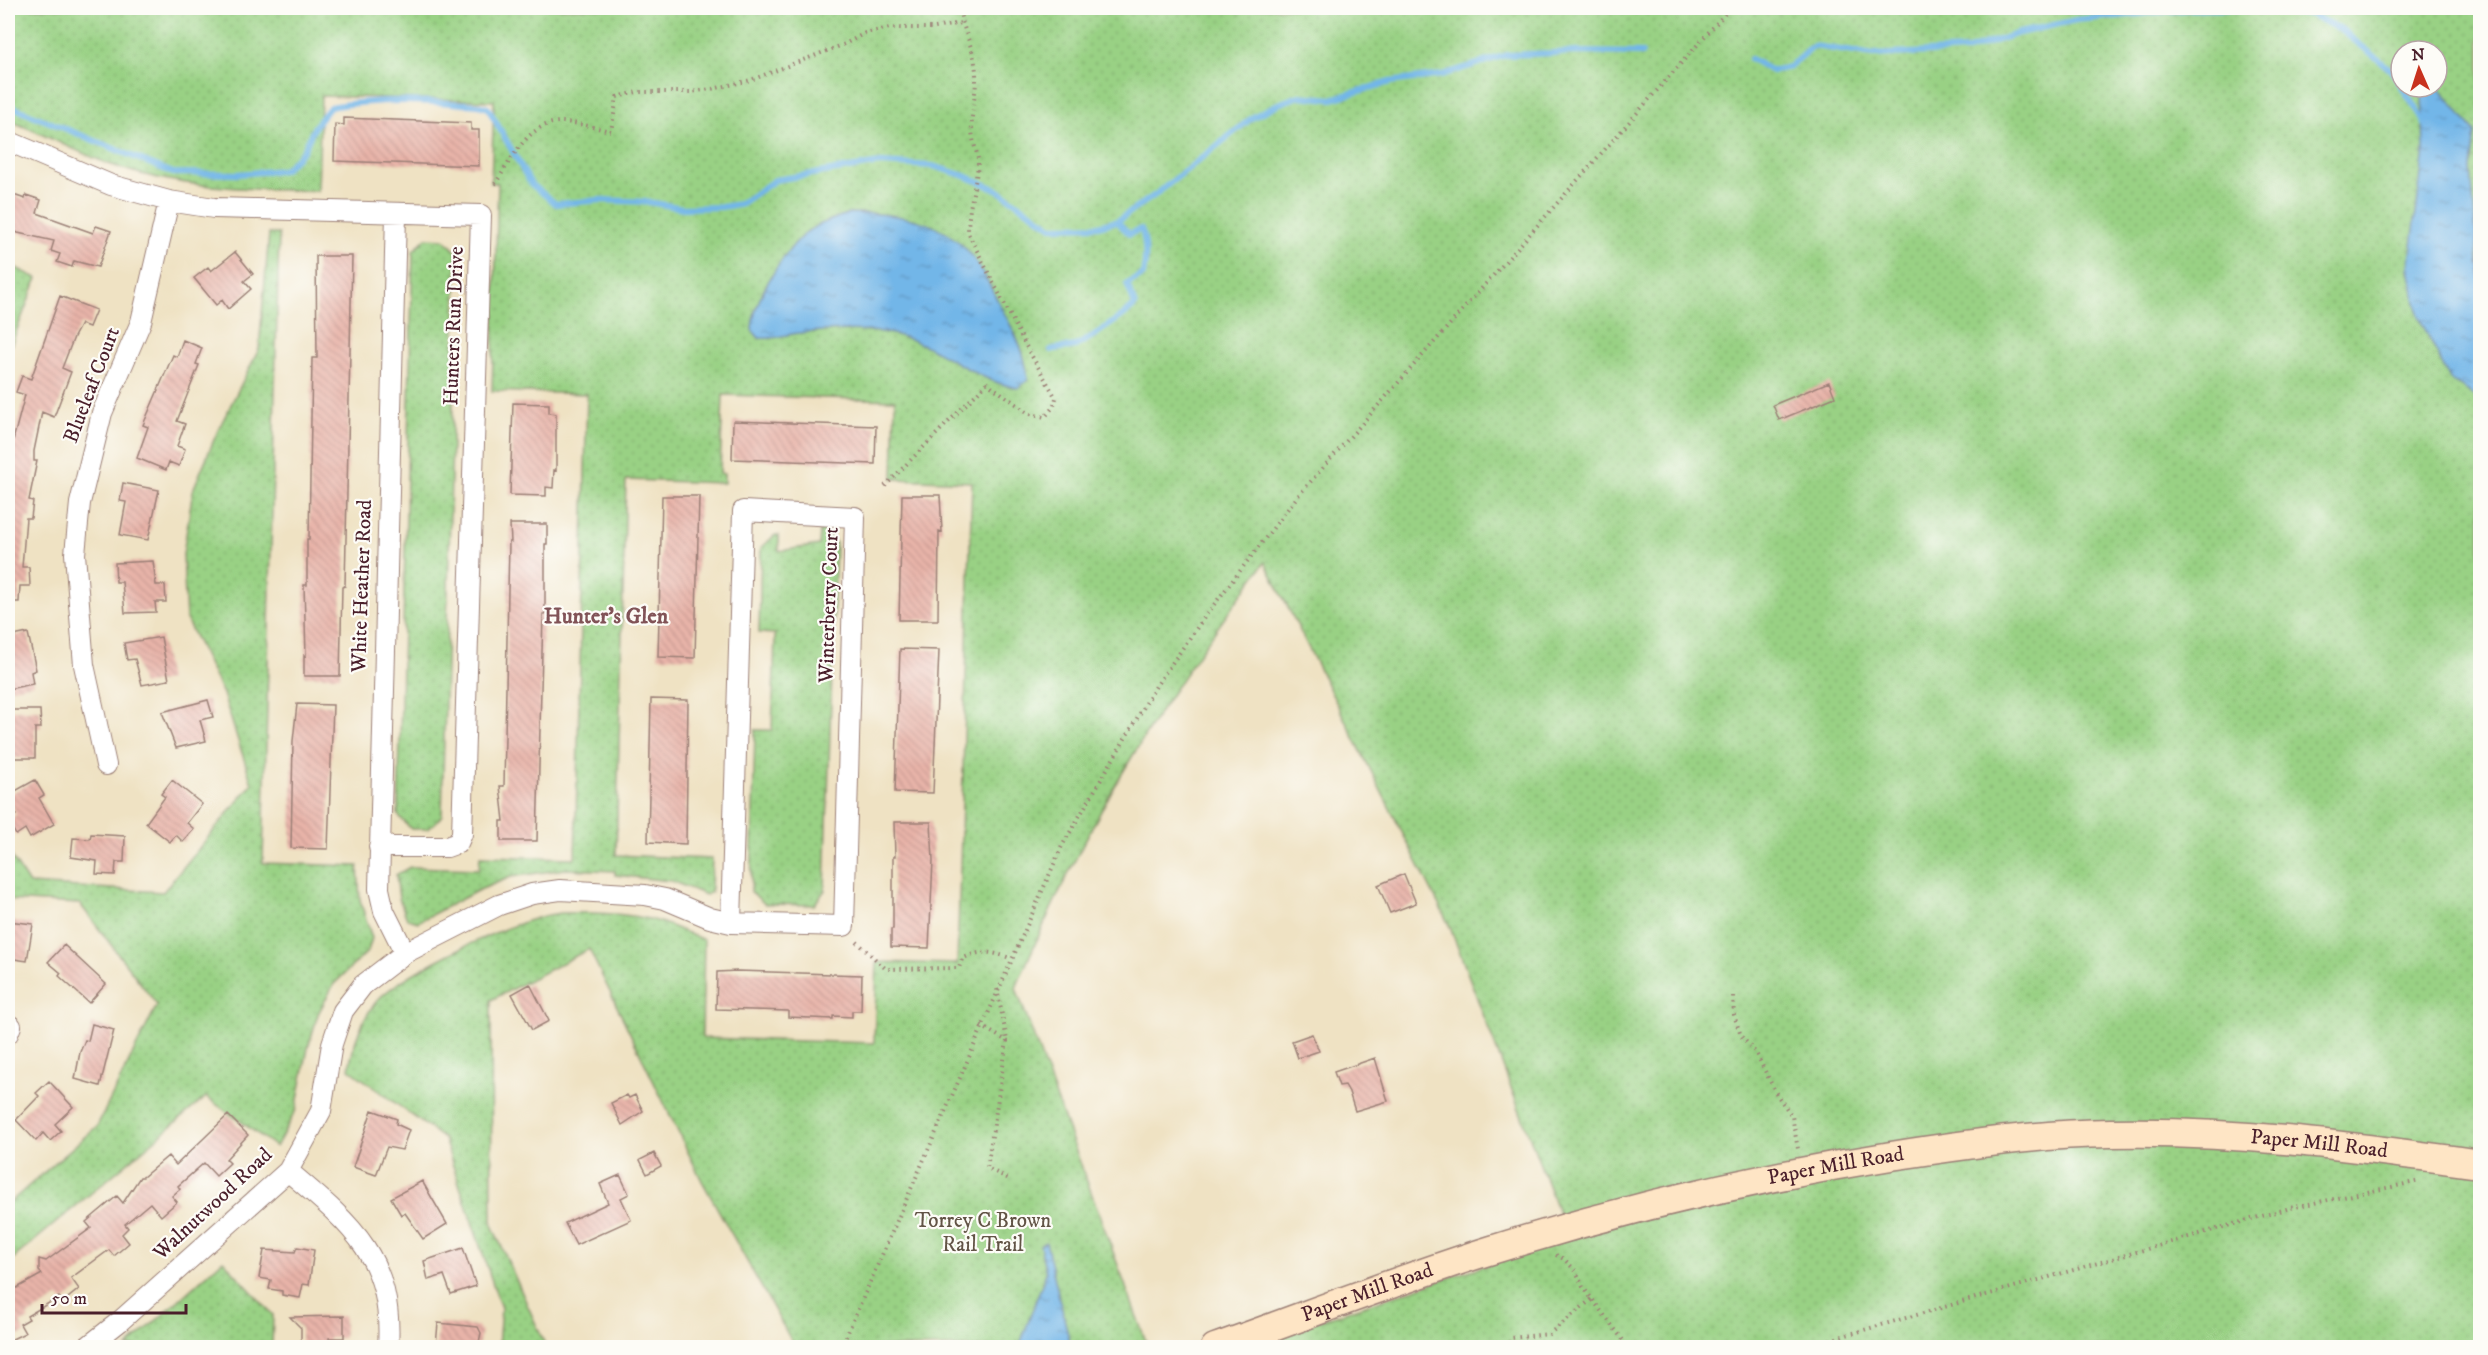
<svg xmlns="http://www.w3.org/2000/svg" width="2488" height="1355" viewBox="0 0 2488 1355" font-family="'IM FELL DW Pica',serif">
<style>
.park{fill:url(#park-dots);stroke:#727858;stroke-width:1.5;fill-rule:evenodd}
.water{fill:url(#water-ripples);stroke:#5e6a8a;stroke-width:1.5}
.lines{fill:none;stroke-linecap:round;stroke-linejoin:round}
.stream{stroke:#72b6e8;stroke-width:6}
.building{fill:url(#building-back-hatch)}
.minor-casing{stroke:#9c8077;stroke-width:22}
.secondary-casing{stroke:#9c8077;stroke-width:31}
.path{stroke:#9c8077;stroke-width:4;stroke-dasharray:1.5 4.5;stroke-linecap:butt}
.minor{stroke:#fff;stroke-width:20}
.secondary{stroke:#fee5c5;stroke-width:28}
.labels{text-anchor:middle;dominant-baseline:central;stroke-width:4.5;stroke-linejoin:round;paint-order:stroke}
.street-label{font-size:21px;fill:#4a1f2b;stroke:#fdfcf7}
.park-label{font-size:21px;fill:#625446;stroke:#fdfcf7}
.neighbourhood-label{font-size:22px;font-weight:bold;fill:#815357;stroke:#fdfcf7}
</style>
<defs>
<pattern id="park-dots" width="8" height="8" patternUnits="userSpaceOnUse" patternTransform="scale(1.5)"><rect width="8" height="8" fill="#99d184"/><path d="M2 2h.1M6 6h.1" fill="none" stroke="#85b372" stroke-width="1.8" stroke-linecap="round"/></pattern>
<pattern id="water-ripples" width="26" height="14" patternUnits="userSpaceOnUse" patternTransform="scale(1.5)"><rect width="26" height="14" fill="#72b6e8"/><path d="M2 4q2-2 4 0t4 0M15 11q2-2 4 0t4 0" fill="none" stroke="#6093bc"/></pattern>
<pattern id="building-back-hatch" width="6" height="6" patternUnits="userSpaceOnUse" patternTransform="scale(1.5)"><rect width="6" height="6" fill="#e8b4a9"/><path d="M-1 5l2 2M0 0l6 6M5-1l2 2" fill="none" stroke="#c89a92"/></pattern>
</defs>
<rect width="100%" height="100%" fill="#fdfcf7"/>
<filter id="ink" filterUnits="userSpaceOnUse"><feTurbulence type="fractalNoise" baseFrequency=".0167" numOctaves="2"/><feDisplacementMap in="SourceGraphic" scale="12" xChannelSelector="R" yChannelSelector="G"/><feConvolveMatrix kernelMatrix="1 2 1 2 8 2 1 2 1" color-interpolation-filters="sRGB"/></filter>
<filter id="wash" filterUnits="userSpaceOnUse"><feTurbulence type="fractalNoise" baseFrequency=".008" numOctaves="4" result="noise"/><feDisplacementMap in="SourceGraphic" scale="24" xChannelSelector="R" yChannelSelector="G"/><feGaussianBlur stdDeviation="1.35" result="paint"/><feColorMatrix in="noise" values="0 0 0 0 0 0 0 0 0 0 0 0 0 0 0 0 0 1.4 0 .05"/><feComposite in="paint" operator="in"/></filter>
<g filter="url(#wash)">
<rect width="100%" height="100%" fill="#efe2c3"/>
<path class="park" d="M 8,8 L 2480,8 L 2480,1347 L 1239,1347 L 1568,1238 L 1450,927 L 1265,562 C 1234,605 1203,647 1173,692 C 1111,785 1059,885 1016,988 L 1148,1347 L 795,1347 L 702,1181 L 589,949 L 491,1000 L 492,1225 L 546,1347 L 498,1347 L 501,1308 L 444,1139 L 349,1069 C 353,1045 360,1022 376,1002 C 401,972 522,915 563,913 C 590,912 622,913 649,919 C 668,923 686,933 704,940 L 702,1038 L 874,1043 L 877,962 L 957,964 L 972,482 L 893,479 L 895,400 L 723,395 L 720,473 L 724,474 L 724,483 L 626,480 L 616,855 L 712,859 L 711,892 L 706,895 L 671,881 L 615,875 L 615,871 L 565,869 L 511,877 L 477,891 L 418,922 L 407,919 L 399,898 L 396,875 L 410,867 L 479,869 L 480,856 L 575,858 L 587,394 L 492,391 L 498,183 L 491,183 L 494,101 L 321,96 L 318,191 C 247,189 177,189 109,164 C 74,151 42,133 8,120 ZM 2401,51 L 2437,51 L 2437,87 L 2401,87 Z
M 269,234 L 279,234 L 263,863 L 358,866 L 360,900 L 372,938 L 368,951 L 334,984 L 318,1014 L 308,1048 L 296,1110 L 276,1147 L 206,1097 L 8,1263 L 8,1204 L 97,1126 L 157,1005 L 80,904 L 8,900 L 8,851 L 29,884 L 163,892 L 252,784 L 223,694 L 186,619 L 183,554 L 193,490 L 218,430 L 259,349 Z
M 426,238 L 444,239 L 457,252 L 442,816 L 428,829 L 411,829 L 398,815 L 413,251 Z
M 8,264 L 37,278 L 8,353 Z
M 820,530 L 823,530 L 836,543 L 825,890 L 814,905 L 765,904 L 751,892 L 755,730 L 772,730 L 775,634 L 759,633 L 761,548 L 775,535 L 779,535 L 779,551 L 819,545 Z
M 223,1260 L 273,1315 L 272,1347 L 127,1347 Z"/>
<path class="water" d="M 2439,88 L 2475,132 L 2471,169 L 2478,263 L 2480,268 L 2480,399 L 2450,380 L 2419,317 L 2409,269 L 2424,150 L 2422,94 Z
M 849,213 C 889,213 935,217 965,248 C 980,264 991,288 1001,307 C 1015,334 1025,349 1028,380 L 1018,388 C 973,381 937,343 892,334 C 862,328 829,330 800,333 C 785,334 774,340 759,338 L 752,330 C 753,300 781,257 802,236 C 813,225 835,219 849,213 Z
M 1046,1242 L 1071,1347 L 1019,1347 L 1046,1273 L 1040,1245 Z"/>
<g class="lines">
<path class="stream" d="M 1751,59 L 1772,71 L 1789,67 L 1814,46 L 1874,55 L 1968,50 L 2019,33 L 2076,20 L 2191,9 L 2243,9 L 2310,14 L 2341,30 L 2377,58 L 2392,71 L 2401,85
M 2402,87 L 2426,125
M 8,105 L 173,173 L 237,174 L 284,170 L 303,151 L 315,126 L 330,107 C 380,98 427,101 478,105 L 488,108 L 531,184 L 556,204 L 600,200 L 648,202 L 683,208 L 721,207 L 740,204 L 775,180 L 880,163 L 933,166 L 965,176 L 996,189 L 1052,227 L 1098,226 L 1117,221 L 1155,195 L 1253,117 L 1278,104 L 1299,96 L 1332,99 L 1390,82 L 1442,75 L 1506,55 L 1578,52 L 1642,53
M 1051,350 C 1059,347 1068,348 1075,346 C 1087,341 1128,313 1135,305 L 1127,284 L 1143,275 C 1146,261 1147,242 1141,229 L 1129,234 L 1117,221"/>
</g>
<g id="blocks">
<path class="building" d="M 344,118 L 471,123 L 471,130 L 479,130 L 479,166 L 334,161 L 335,124 L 344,125 Z
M 8,193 L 25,199 L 26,195 L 41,200 L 37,213 L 93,233 L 96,226 L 111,231 L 98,267 L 74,261 L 72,267 L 57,262 L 60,254 L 51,251 L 54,241 L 18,233 L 8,228 Z
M 235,252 L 253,274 L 244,281 L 251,289 L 228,309 L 222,300 L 216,305 L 194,278 L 208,267 L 211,271 Z
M 316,256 L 352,256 L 345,586 L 342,587 L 340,676 L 304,676 L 304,655 L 306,656 L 304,585 L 307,585 L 307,539 L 309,539 L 312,358 L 317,358 Z
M 60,296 L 96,310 L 89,327 L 81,324 L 74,337 L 62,368 L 71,372 L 54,417 L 42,412 L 34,451 L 34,461 L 37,461 L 29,500 L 33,501 L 31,518 L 26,518 L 22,567 L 29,567 L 30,586 L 20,586 L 19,602 L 8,602 L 8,459 L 25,395 L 16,392 L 22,376 L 31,379 Z
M 183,340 L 202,348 L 196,364 L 199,365 L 177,421 L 185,424 L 177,446 L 185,449 L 179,466 L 169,462 L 166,470 L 137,458 L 148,427 L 143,425 L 173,355 L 177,357 Z
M 1829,382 L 1835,397 L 1779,420 L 1773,405 Z
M 513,403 L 549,404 L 549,413 L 556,414 L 556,471 L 554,470 L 553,488 L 546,487 L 546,496 L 510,495 Z
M 733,421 L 876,426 L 875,464 L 732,459 Z
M 123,483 L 159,490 L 148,540 L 120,535 L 126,502 L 120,501 Z
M 902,495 L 940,495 L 942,532 L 939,531 L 938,620 L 899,620 Z
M 662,496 L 699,496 L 695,658 L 658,657 Z
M 510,524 L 547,524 L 547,544 L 545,544 L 545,614 L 543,614 L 537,841 L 501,841 L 501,821 L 504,821 L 500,786 L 504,786 L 509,542 L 511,542 Z
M 153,561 L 156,585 L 165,585 L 166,602 L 155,602 L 156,612 L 125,613 L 122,582 L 116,582 L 115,563 Z
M 28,633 L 36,670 L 31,672 L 33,684 L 8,689 L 8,637 Z
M 161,637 L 169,680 L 142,685 L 135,659 L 127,660 L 124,643 Z
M 900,649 L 939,650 L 933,793 L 895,792 Z
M 651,699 L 688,700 L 686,844 L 648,842 Z
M 208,700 L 213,717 L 200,720 L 206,741 L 176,748 L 162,712 Z
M 297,704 L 333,705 L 328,849 L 291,848 L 293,741 Z
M 8,710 L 40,710 L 41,728 L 35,728 L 35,758 L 8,758 Z
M 35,780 L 44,795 L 39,798 L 54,824 L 30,838 L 25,829 L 16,835 L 8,821 L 16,815 L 8,795 Z
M 172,780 L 202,804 L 187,823 L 194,829 L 183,842 L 176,835 L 170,842 L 146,823 L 165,797 L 161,794 Z
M 894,822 L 931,822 L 933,860 L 929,948 L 891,947 L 891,929 L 893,929 L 893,857 L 895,857 Z
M 91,834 L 125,836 L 124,862 L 116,862 L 115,875 L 96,874 L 97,861 L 71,857 L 73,838 L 90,839 Z
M 1404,874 L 1416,903 L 1390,913 L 1378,885 Z
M 8,921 L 33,924 L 27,961 L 8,958 Z
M 64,945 L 106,984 L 89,1003 L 59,976 L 61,973 L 48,962 Z
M 737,971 L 862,975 L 861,1011 L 852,1011 L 852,1017 L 833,1016 L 833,1019 L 788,1017 L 788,1011 L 716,1009 L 717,972 Z
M 530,984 L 549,1021 L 532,1030 L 512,994 Z
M 92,1024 L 114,1030 L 100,1086 L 75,1079 L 80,1052 L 85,1040 L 88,1041 Z
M 1312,1034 L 1319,1051 L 1298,1058 L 1292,1041 Z
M 1375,1058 L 1388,1101 L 1355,1111 L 1349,1092 L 1345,1085 L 1339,1086 L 1334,1072 Z
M 49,1081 L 73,1107 L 55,1124 L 61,1131 L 50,1141 L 43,1133 L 36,1141 L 16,1120 L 39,1096 L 36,1093 Z
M 627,1095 L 629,1098 L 635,1095 L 643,1111 L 622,1125 L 611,1103 Z
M 372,1110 L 397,1119 L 396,1124 L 409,1130 L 402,1150 L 387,1147 L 376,1175 L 353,1167 Z
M 228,1115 L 248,1135 L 226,1159 L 230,1163 L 216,1176 L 204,1163 L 178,1186 L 180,1189 L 172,1196 L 177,1202 L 161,1216 L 150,1203 L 125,1224 L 128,1228 L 122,1234 L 129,1243 L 114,1256 L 109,1250 L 71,1278 L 79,1289 L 63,1302 L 59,1297 L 27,1316 L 29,1319 L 20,1324 L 25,1333 L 8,1341 L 8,1293 L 42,1274 L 39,1271 L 39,1259 L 46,1261 L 91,1228 L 86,1222 L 117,1196 L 123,1203 L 140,1177 L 143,1177 L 168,1156 L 176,1165 Z
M 654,1153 L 661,1166 L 647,1174 L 640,1160 Z
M 620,1175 L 629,1194 L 621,1198 L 631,1220 L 576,1245 L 565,1223 L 608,1203 L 600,1184 Z
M 422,1181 L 447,1224 L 423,1239 L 405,1213 L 401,1215 L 391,1198 Z
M 297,1247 L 314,1250 L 309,1285 L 303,1284 L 300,1298 L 282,1295 L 282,1291 L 269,1289 L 271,1280 L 259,1278 L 264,1250 L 295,1252 Z
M 463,1248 L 476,1286 L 451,1294 L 444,1275 L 428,1280 L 424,1261 Z
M 344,1316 L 344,1338 L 329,1338 L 329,1347 L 301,1347 L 301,1328 L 290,1317 Z
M 438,1323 L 478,1327 L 481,1333 L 478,1347 L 436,1346 Z"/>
</g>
</g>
<g filter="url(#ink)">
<use href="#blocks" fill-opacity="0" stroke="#9c8077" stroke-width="1.5"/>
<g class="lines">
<defs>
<path id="minor" d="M 8,141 L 111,185 L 169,201 L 214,208 L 481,215 L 462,834 L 458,843 L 447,847 L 379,847
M 396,214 L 379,889 L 384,911 L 405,953
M 106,765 L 84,665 L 75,554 L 80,503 L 102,413 L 141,322 L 169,201
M 8,1034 L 11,1026
M 288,1171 C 351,1224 394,1258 388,1348
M 86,1348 L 119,1322 L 288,1171 L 321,1111 L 332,1044 L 343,1011 L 363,985 L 405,953 L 499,905 L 532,894 L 560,890 L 645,895 L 665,899 L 710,918 L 731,923 L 844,926 L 855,517 L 743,511 L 731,923"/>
<g id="secondary">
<path id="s1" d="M 1215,1348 C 1305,1316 1394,1281 1485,1252 C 1618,1210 1753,1178 1891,1156 C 1963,1145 2037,1134 2111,1133 C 2236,1130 2357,1147 2480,1164"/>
</g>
</defs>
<use href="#minor" class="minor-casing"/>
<use href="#secondary" class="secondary-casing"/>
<path class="path" d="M 495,184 C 511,161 527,123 560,122 C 576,122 595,128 611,131 L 617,97 L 637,92 L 691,92 L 717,88 L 751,80 L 845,44 L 865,33 L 890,28 L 935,28 L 961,23
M 885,486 L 987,383 L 1030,414 L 1045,417 L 1054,406 L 1056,398 L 1026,346 L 968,233 C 968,209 975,188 978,165 C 979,155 974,147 973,138 C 969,118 976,98 976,78 C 977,53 963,32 959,8
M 857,942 L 886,969 L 959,968 L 962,959 C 981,949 992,952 1010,958
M 997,989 L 1007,1040
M 1733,996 L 1734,1015 L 1741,1036 L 1756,1053 L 1777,1095 L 1792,1116 L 1798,1149
M 981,1026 L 1007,1041 L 987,1168 L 1011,1180
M 1556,1255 L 1564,1259 L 1576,1271 L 1583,1287 L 1629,1348
M 841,1348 L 1062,846 L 1156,686 L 1206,615 L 1297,497 L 1730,8
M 1508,1348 L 1511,1338 L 1549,1334 L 1592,1299
M 1801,1348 L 2290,1208 L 2420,1181"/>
<use href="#minor" class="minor"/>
<use href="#secondary" class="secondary"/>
</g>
</g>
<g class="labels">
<g class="street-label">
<text transform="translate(454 326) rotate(-88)">Hunters Run Drive</text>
<text transform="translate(92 385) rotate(-69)">Blueleaf Court</text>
<text transform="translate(362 586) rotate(-88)">White Heather Road</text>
<text transform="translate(829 605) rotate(-88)">Winterberry Court</text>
<text stroke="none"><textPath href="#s1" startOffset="1134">Paper Mill Road</textPath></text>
<text stroke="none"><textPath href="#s1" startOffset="648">Paper Mill Road</textPath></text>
<text transform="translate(213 1204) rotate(-43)">Walnutwood Road</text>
<text stroke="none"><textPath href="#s1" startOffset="162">Paper Mill Road</textPath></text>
</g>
<g class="park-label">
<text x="983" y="1221">Torrey C Brown<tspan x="983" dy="24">Rail Trail</tspan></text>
</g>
<g class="neighbourhood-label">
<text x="606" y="616">Hunter's Glen</text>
</g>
</g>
<rect width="2488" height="1355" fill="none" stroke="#fdfcf7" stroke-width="30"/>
<g transform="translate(2419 69) rotate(357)"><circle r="28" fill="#fdfcf7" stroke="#b5a4a5" stroke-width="1.5"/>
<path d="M0-4.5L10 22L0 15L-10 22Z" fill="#c8321e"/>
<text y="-9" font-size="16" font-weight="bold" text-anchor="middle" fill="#4a1f2b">N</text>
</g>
<path d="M42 1304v9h144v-9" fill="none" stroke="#4a1f2b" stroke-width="3"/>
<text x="51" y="1304" font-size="18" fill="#4a1f2b" stroke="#fdfcf7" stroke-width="4.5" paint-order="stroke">50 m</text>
</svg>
